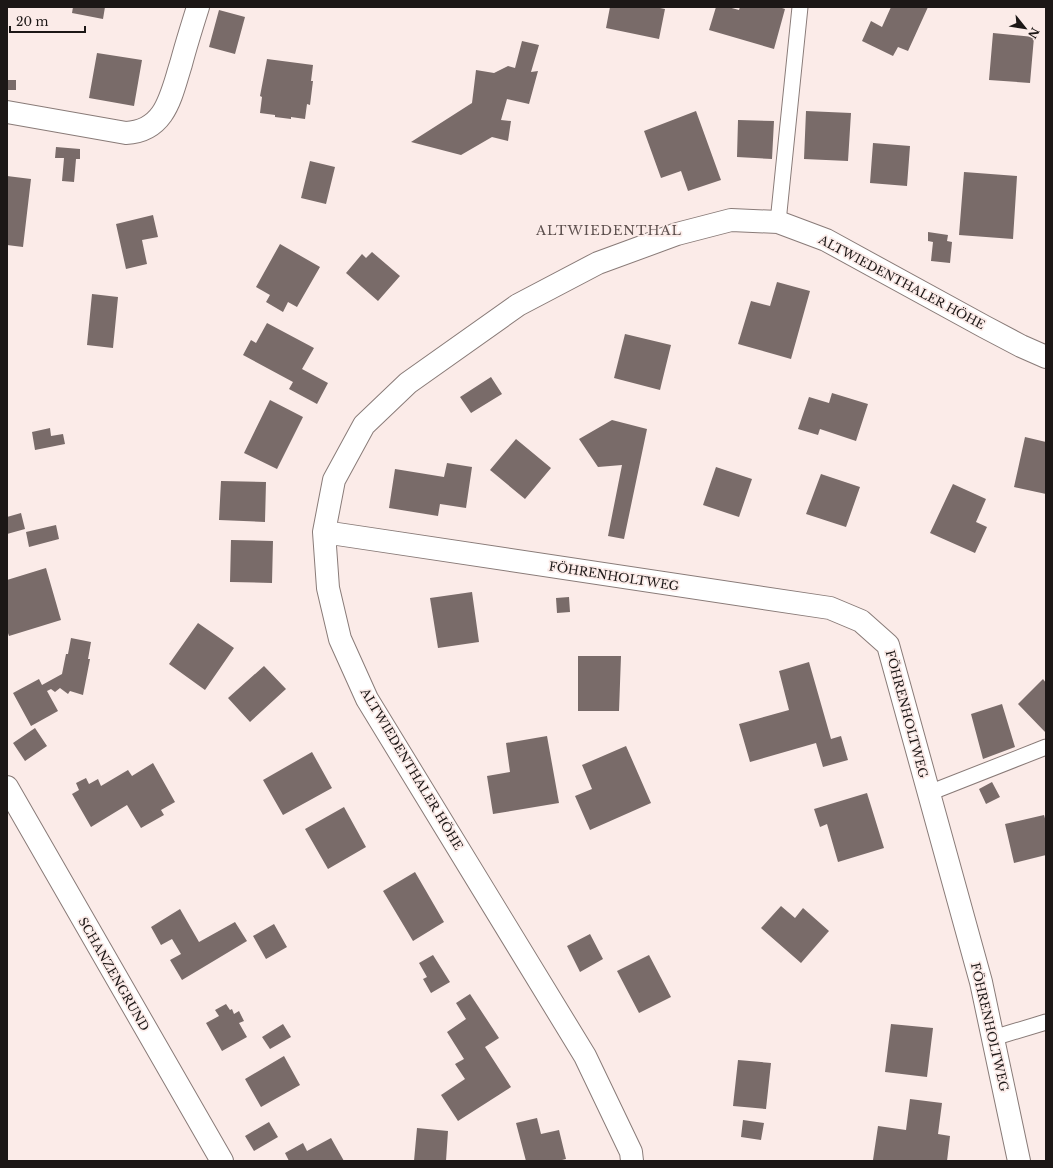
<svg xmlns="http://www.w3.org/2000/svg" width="1053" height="1168" viewBox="0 0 1053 1168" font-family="'Libre Baskerville',serif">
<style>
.building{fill:#796b69}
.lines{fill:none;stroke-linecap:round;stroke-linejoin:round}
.service-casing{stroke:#897b78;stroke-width:17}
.minor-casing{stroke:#897b78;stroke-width:24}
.service{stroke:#fff;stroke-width:15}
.minor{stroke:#fff;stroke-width:22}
.labels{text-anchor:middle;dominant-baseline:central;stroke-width:3.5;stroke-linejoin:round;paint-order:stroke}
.street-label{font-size:12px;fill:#1c1716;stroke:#fbebe8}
.neighbourhood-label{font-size:13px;letter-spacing:1px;fill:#5d504e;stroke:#fbebe8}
</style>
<rect width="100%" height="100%" fill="#fbebe8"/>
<path class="building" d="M 73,7 L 105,7 L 103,19 L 72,13 Z
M 610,7 L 655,7 L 665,9 L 659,39 L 606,28 Z
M 716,7 L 728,7 L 739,10 L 740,7 L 779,7 L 785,9 L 774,49 L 709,30 Z
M 891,7 L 928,7 L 908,51 L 898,47 L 893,56 L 862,41 L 871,21 L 882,27 Z
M 219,10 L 245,17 L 235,54 L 209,47 Z
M 993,33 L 1034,37 L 1030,83 L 989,80 Z
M 522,41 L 539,45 L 531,72 L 538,71 L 529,104 L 507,99 L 501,120 L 511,121 L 508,141 L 492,137 L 461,155 L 411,142 L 472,103 L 476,70 L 494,73 L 508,66 L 515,68 Z
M 97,53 L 142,60 L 134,106 L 89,98 Z
M 267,59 L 313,65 L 311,81 L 313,81 L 310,105 L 307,104 L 305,119 L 291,117 L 291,119 L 275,117 L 275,115 L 260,113 L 262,97 L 260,96 Z
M 7,80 L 16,80 L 16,90 L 7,90 Z
M 696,111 L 721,180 L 688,191 L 681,171 L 661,178 L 644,131 Z
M 806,111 L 851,113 L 848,161 L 804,159 Z
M 738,120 L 774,121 L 772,159 L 737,157 Z
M 873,143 L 910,146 L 907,186 L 870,183 Z
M 56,147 L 80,149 L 80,159 L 76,159 L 74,182 L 62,181 L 64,158 L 55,158 Z
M 310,161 L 335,167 L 326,204 L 301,198 Z
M 964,172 L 1017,176 L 1013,239 L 959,235 Z
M 7,176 L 31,179 L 23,247 L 7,245 Z
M 153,215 L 158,237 L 142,240 L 147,264 L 126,269 L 116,224 Z
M 928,232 L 948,235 L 947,241 L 952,242 L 950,263 L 931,261 L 933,242 L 928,241 Z
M 280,244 L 320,267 L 297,307 L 288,302 L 283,312 L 266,302 L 270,295 L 256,287 Z
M 372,252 L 400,276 L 378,301 L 346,273 L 362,254 L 366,258 Z
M 777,282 L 810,291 L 791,359 L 738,344 L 751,301 L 770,306 Z
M 92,294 L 118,297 L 113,348 L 87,345 Z
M 267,323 L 314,348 L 302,369 L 328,383 L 317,404 L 289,389 L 293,382 L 243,355 L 251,340 L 256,343 Z
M 625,334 L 671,345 L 660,390 L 614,378 Z
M 491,377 L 502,394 L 471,413 L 460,397 Z
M 832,393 L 868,404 L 856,441 L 820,429 L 818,435 L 798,429 L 809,397 L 829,403 Z
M 270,400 L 303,417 L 277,469 L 244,453 Z
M 612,420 L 647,429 L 624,539 L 608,536 L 622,465 L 598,467 L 579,439 Z
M 50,428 L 51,436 L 63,434 L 65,444 L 35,450 L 32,432 Z
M 1025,437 L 1046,442 L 1046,494 L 1014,487 Z
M 516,439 L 551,468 L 525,499 L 490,470 Z
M 447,463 L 472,467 L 466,508 L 440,504 L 438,516 L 389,508 L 395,469 L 444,477 Z
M 716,467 L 752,479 L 739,517 L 703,505 Z
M 821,474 L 860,487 L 846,527 L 806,514 Z
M 221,481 L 266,482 L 265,522 L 219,520 Z
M 953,484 L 986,499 L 976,522 L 987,527 L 975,553 L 930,533 Z
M 21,513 L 25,529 L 7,534 L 7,517 Z
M 56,525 L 59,539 L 29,547 L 26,532 Z
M 231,540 L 273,541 L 272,583 L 230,582 Z
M 46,568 L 61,620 L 9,636 L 7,630 L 7,580 Z
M 472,592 L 479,642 L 438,648 L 430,598 Z
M 569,597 L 570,612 L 557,613 L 556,598 Z
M 198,623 L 234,648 L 205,690 L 169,664 Z
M 71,638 L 91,642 L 88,659 L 90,659 L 83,695 L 70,691 L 68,694 L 60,688 L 55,692 L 51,689 L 47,691 L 58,711 L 31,726 L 13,693 L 39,679 L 42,685 L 62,674 L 66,654 L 68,654 Z
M 578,656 L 621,656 L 619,711 L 578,711 Z
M 809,662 L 831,739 L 841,736 L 848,760 L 823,767 L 816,743 L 750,762 L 739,724 L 789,710 L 779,671 Z
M 264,666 L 286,689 L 250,722 L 228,698 Z
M 1043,679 L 1046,683 L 1046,733 L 1018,704 Z
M 1002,704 L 1015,747 L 983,759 L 971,714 Z
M 35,728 L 47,746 L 25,761 L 13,743 Z
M 547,736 L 559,803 L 493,814 L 487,776 L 510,772 L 506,743 Z
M 626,746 L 651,803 L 590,830 L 575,796 L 592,789 L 582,765 Z
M 312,752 L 332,788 L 283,815 L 263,780 Z
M 153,763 L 175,802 L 161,810 L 164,815 L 141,828 L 127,805 L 91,827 L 72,794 L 79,790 L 76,783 L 86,778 L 89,784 L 98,779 L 101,786 L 128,770 L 132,776 Z
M 992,782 L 1000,797 L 986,804 L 979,789 Z
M 867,793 L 884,848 L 838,862 L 827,824 L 820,827 L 814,809 Z
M 344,807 L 366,847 L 328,869 L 305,829 Z
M 1044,815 L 1046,822 L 1046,855 L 1014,863 L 1005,824 Z
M 415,872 L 444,922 L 413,941 L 383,891 Z
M 781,906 L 795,918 L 803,908 L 829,931 L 801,963 L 761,928 Z
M 180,909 L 199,942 L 235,922 L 247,941 L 182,980 L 170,960 L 181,954 L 172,939 L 161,945 L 151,927 Z
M 274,924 L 287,947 L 266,959 L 253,936 Z
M 590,934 L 603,959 L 580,972 L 567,946 Z
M 433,955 L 450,982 L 431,993 L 423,979 L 427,977 L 419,963 Z
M 649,955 L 671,997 L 639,1013 L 617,971 Z
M 470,994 L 499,1038 L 485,1047 L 511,1087 L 458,1121 L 441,1095 L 465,1079 L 455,1064 L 464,1059 L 447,1032 L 466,1019 L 456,1003 Z
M 226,1004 L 230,1010 L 232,1009 L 234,1014 L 239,1011 L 244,1021 L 239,1023 L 247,1037 L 222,1051 L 206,1023 L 219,1016 L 215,1010 Z
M 283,1024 L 291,1037 L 270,1049 L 262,1037 Z
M 891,1024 L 933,1028 L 927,1077 L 885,1072 Z
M 284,1056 L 300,1085 L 261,1107 L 245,1079 Z
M 738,1060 L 771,1063 L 766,1109 L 733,1106 Z
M 910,1099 L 942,1103 L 938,1134 L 950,1136 L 947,1161 L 883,1161 L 873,1160 L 878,1126 L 906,1130 Z
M 537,1118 L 541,1134 L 559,1130 L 566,1159 L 558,1161 L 526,1161 L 516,1123 Z
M 743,1120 L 764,1123 L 761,1140 L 741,1137 Z
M 269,1122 L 278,1137 L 254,1151 L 245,1136 Z
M 417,1128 L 448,1131 L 446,1161 L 414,1161 Z
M 331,1138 L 344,1161 L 289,1161 L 285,1153 L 303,1143 L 307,1151 Z"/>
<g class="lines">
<defs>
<path id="service" d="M 778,222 L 800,7
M 929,793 L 1046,747
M 993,1038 L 1046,1022"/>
<path id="minor" d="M 7,112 L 126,133 C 166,131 171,95 181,64 C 186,45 192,26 198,7
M 324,532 L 830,608 L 861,621 L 888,645 L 981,982 L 1019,1161
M 7,787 L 222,1161
M 632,1161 L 631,1152 L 585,1056 L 367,699 L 340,639 L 328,588 L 324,532 L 334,480 L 364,425 L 408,383 L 518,305 L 598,263 L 677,234 L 731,220 L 778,222 L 826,240 L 985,327 L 1021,346 L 1046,357"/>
</defs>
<use href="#service" class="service-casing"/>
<use href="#minor" class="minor-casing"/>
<use href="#service" class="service"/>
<use href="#minor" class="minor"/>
</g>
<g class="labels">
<g class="street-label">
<text transform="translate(902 282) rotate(28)">ALTWIEDENTHALER HÖHE</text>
<text transform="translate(614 576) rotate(9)">FÖHRENHOLTWEG</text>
<text transform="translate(907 714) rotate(75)">FÖHRENHOLTWEG</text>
<text transform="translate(412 769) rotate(59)">ALTWIEDENTHALER HÖHE</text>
<text transform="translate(114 974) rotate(60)">SCHANZENGRUND</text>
<text transform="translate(990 1027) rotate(77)">FÖHRENHOLTWEG</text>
</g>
<g class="neighbourhood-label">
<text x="609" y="230">ALTWIEDENTHAL</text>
</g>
</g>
<rect width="1053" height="1168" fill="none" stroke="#1c1716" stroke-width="16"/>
<g transform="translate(1025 28) rotate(120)" stroke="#fbebe8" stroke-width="3" paint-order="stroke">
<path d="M0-3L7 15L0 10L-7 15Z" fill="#1c1716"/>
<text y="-6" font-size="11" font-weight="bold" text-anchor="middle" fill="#1c1716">N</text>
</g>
<path d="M10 26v6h75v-6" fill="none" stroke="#1c1716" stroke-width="2"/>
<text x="16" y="26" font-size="12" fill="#1c1716" stroke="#fbebe8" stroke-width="3" paint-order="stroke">20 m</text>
</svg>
